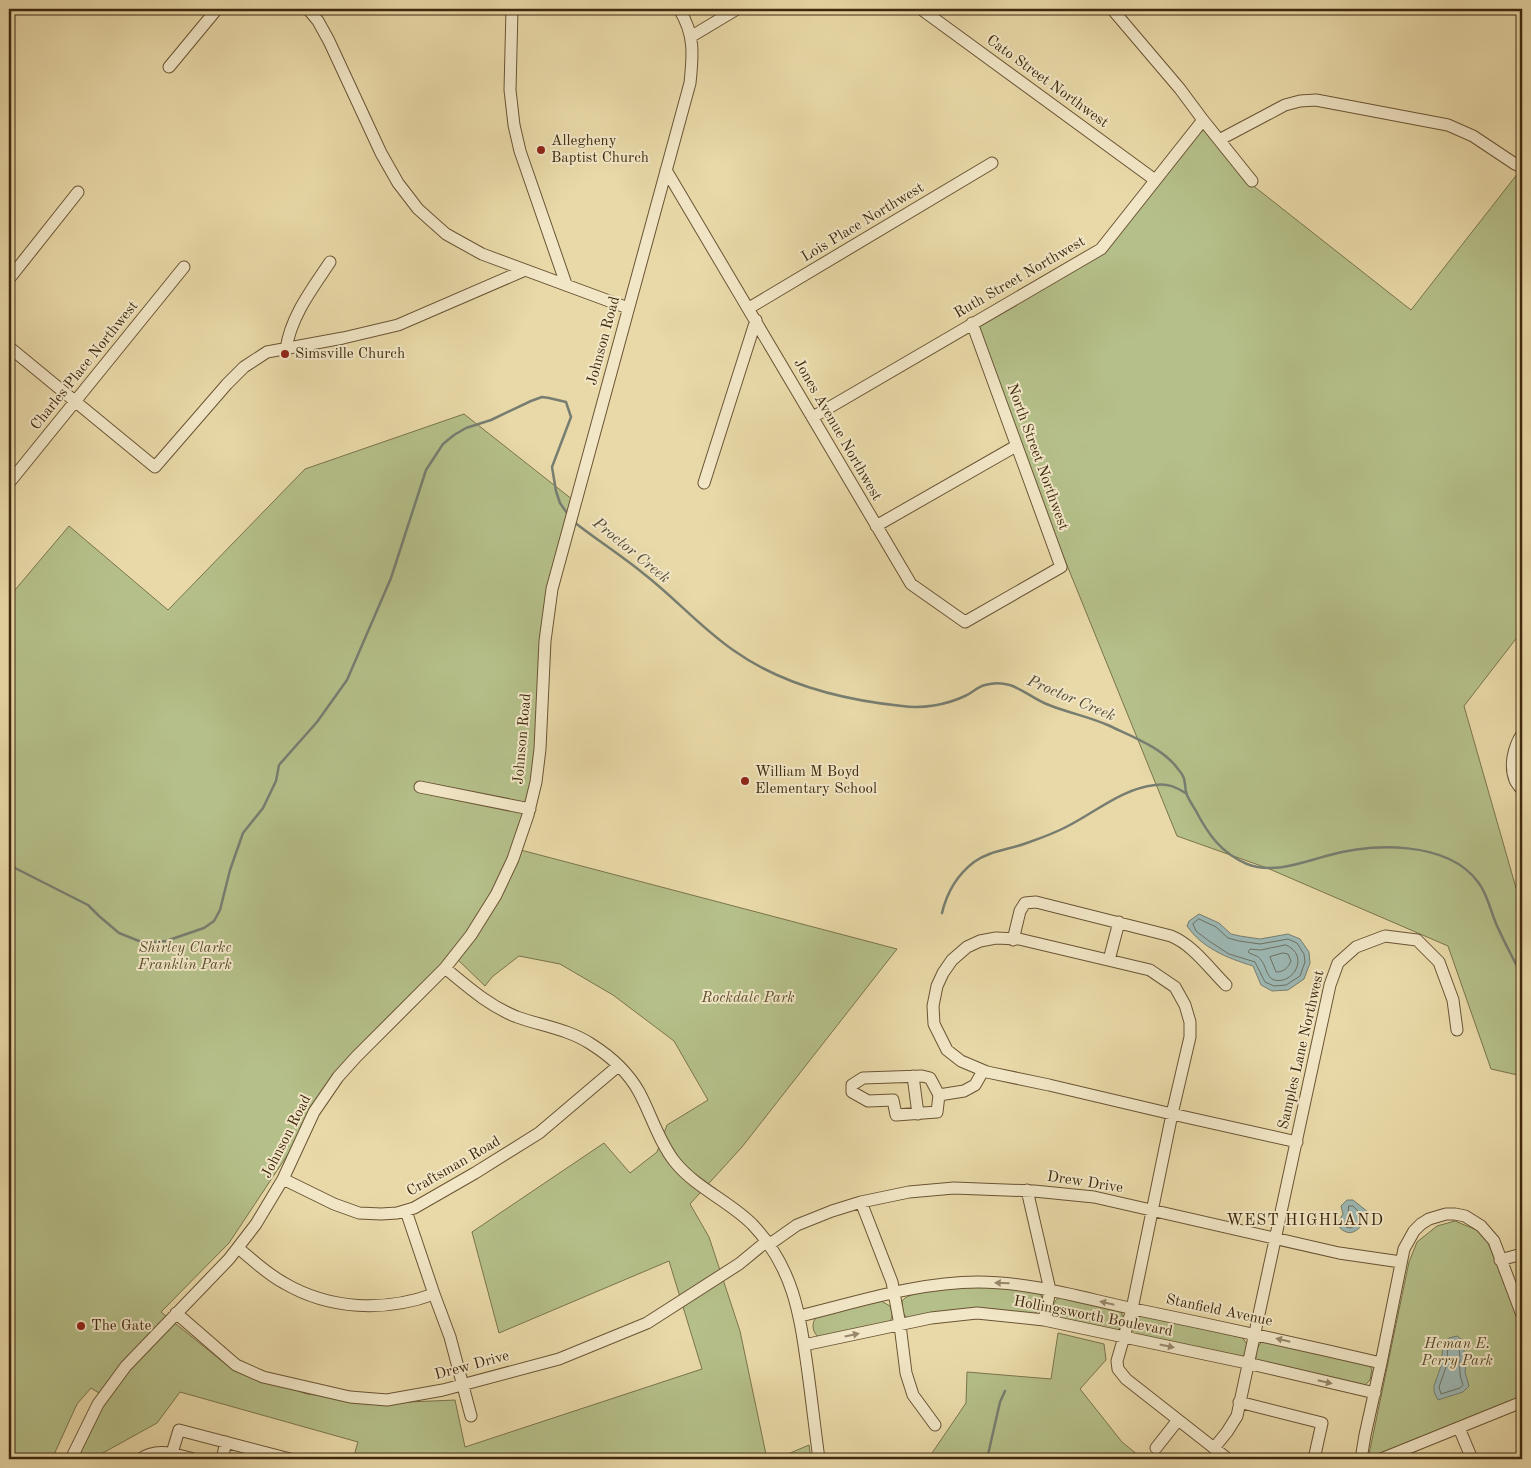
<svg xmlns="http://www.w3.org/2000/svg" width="1531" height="1468" viewBox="0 0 1531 1468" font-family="'Old Standard TT',serif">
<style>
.green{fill:#b5bf89;stroke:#7a744c;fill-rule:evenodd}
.water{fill:#9cb7b3;stroke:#777e71}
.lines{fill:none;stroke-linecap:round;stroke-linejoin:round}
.shore{stroke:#6e7060;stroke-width:1}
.stream{stroke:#777e71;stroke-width:2.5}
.minor-casing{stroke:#6a5434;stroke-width:13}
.minor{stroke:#f1e6c6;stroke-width:11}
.oneway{fill:#98876a}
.poi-dot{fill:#8f2418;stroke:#f1e6c6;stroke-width:2}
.labels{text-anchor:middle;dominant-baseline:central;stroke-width:4;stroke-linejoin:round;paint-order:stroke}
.street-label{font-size:15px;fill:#3f280e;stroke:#f1e6c6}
.poi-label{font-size:15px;fill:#3f280e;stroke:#f1e6c6;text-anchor:start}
.park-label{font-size:15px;font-style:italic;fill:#5c4e2d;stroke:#f1e6c6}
.water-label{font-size:16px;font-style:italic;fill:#564c37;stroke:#f1e6c6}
.neighbourhood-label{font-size:16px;letter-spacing:1px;fill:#3f280e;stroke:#f1e6c6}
</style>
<rect width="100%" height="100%" fill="#e9d9a8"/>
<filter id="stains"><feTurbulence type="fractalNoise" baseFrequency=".004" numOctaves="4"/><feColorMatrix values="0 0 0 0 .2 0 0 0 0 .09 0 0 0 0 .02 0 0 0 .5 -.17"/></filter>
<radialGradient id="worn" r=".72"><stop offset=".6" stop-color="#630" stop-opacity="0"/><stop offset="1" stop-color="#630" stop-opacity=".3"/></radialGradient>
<path class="green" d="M 1201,119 L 1251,184 L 1411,310 L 1522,168 L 1522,631 L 1464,706 L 1522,909 L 1522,1076 L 1491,1069 L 1448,946 L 1267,868 L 1177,836 L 969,324 L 1100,247 Z
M 464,414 L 573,500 L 553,578 L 544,728 L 517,849 L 897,949 L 742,1147 L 690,1204 L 709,1237 L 740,1331 L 767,1459 L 353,1459 L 358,1442 L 180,1392 L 157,1423 L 92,1459 L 71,1459 L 99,1393 L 91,1388 L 77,1404 L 52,1459 L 9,1459 L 9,597 L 69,526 L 168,610 L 305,469 ZM 519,956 L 560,964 L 613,995 L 674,1041 L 708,1100 L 667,1125 L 657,1152 L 630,1173 L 604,1143 L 472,1232 L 499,1333 L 669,1261 L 702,1369 L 465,1447 L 455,1400 L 385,1403 L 307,1394 L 233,1370 L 161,1312 L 229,1243 L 296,1142 L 378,1030 L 455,957 L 485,986 L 492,977 Z
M 1455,1221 L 1484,1233 L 1522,1326 L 1522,1397 L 1371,1459 L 1368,1459 L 1409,1262 L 1417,1242 L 1437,1226 Z
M 992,1286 L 1040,1293 L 1043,1300 L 1041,1309 L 1032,1315 L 994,1309 L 907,1318 L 903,1313 L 902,1301 C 910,1288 975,1287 992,1286 Z
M 1060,1297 L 1121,1311 C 1124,1319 1123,1326 1117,1331 L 1054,1317 C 1050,1310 1053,1300 1060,1297 Z
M 881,1301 L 890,1306 C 893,1313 893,1317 889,1323 L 818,1337 C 812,1331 811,1323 817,1316 Z
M 1144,1315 L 1241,1336 L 1247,1344 L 1245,1354 L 1241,1358 L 1134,1334 C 1130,1328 1133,1321 1138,1316 Z
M 1058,1333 L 1104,1344 L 1106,1360 L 1080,1389 L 1122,1442 L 1143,1459 L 928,1459 L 966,1403 L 967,1372 L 1051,1379 Z
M 1262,1342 L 1265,1342 L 1369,1365 L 1372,1369 L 1370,1380 L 1364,1386 L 1257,1361 C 1254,1355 1257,1346 1262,1342 Z
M 809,1445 L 811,1459 L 776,1459 Z"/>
<path class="water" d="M 1199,914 L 1219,923 L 1231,934 L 1240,936 L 1260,939 L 1288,934 L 1300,939 L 1309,952 L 1310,963 L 1304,979 L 1288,990 L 1272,991 L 1261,985 L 1253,966 C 1227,958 1202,948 1187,926 L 1189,921 Z
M 1347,1200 L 1353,1200 L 1368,1212 L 1368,1219 C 1359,1228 1352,1239 1340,1228 L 1339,1221 L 1343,1214 L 1341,1206 Z
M 1457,1336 L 1464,1341 L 1462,1343 L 1465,1346 L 1463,1356 L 1467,1357 L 1465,1372 L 1469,1386 L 1463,1392 L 1438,1400 L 1434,1392 L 1434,1386 L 1441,1366 L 1443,1345 L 1449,1338 Z"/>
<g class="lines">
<path class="shore" d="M 1199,919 L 1216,927 L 1228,938 L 1239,941 L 1260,944 L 1288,939 L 1297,943 L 1304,954 L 1305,962 L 1300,976 L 1286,985 L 1274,986 L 1265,982 L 1255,962 L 1229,954 L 1209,941 L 1196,931 L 1193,924 Z
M 1286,945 C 1310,955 1294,985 1274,980 C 1266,977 1266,965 1261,960 C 1258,955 1252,955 1248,952 L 1250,949 L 1260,950 Z
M 1283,953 L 1288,954 L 1291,961 C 1288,968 1284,972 1276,972 L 1270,957 Z
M 1349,1206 L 1353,1206 L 1362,1215 C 1362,1220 1355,1227 1350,1228 L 1346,1227 L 1344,1224 L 1348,1216 Z
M 1456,1342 C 1462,1351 1459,1362 1460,1373 C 1460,1377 1462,1381 1463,1385 L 1460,1388 L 1441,1394 L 1439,1387 L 1446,1367 L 1448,1347 L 1451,1343 Z"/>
<path class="stream" d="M 574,522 C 597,540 622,556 644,574 C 675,598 701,628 733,650 C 782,685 843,700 902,706 C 922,709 946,705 965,696 C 972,693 977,687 985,685 C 1013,677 1027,697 1049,705 C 1069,713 1090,717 1110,726 C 1133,737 1163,748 1178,769 C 1188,780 1183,784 1187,795 C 1189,800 1193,806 1196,811 C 1208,834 1221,853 1247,864 C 1272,874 1301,863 1326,856 C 1372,843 1447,840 1478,882 C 1489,896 1491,915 1499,930 C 1506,946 1515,961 1522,977
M 9,865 L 88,905 L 99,916 L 119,933 L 139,941 L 153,942 L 166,941 L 204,928 L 214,921 L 220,910 L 230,870 L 243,833 L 263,808 L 276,781 L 279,765 L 317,722 L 347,680 L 391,578 L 426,470 L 443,444 L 454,435 L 466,428 L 491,420 L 531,401 L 542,397 L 549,398 L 566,402 L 571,417 L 552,467 L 556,491 L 560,503 L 569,516
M 942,913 C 947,892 957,875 974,862 C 989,851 1007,850 1024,844 C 1038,839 1053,834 1066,827 C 1096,812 1121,789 1155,785 C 1168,783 1176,787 1187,794
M 987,1459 L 1000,1402 L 1005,1391"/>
<defs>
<path id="minor" d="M 308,9 L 318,21 L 329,41 L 381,153 L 398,183 L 418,209 L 446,234 L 482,254 L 628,308
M 512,9 L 510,90 L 514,125 L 520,151 L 566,284
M 921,9 L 1155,180
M 1112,9 L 1180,89 L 1203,120 L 1252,181
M 692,36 L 737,9
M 169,67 L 217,9
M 1219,140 L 1285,105 L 1300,101 L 1316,100 L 1448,125 L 1473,136 L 1515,164 L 1522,167
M 666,170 L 911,584 L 965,622 L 1061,567 L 972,323
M 9,279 L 78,192
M 749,308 L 992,163
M 9,347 L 155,467 L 227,384 L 244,367 L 267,352 L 343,338 L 398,325 L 523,271
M 286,349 C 291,316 312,289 330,262
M 813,417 L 1101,249 L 1203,120
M 9,483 L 184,267
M 704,483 L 756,320
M 876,526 L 1016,446
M 1522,734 C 1514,746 1509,765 1515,780 C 1516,783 1520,787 1522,790
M 420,787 L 530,809
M 1013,940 L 1020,911 L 1025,903 L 1036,902 L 1171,936 C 1193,945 1209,968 1226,985
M 1109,960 L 1119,922
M 445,968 C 468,987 489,1006 517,1017 C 542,1026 568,1029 591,1044 C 610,1056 628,1072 639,1092 C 651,1114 659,1142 675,1162 C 696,1188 729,1201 752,1224 C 794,1268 800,1315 808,1373 C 812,1402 815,1430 819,1459
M 913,1076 L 918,1114
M 939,1095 L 937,1112 L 896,1115 L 893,1100 L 868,1101 L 852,1092 L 852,1085 L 863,1078 L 922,1076 L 930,1078 L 939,1095 L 964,1091 L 975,1085 L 983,1071
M 283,1179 L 334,1204 L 359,1213 L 381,1214 L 397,1213 L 414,1208 L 475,1173 L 539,1133 L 618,1066
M 1027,1190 L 1050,1290 L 1044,1320
M 861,1202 L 892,1282 L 900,1325 L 906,1373 L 913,1395 L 935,1425
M 406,1211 L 434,1294 L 450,1337 L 471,1416
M 770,1244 L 797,1225 L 832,1211 L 861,1202 L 909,1192 L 954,1188 L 1034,1191 L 1094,1197 L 1339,1253 L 1401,1262
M 238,1248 C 253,1260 267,1274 284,1283 C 330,1310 385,1312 434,1294
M 1500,1260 L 1522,1254
M 176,1313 L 236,1365 L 263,1377 L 350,1397 L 387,1400 L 443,1390 L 559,1359 L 647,1323 L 739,1264 L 767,1241
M 800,1316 C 858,1302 918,1282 978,1282 C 1031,1282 1082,1298 1134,1309 C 1217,1326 1299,1344 1381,1363
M 804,1345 L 931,1318 L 977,1313 L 1044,1320 L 1247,1363 L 1375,1393
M 1239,1402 L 1322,1423 L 1314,1459
M 1459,1428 L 1472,1459
M 1156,1448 L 1178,1420
M 1214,1448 L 1227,1432 L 1237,1416 L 1330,985 L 1338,963 L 1356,947 L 1385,936 L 1417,940 L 1439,962 L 1453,1000 L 1457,1030
M 172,1453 L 179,1430 L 290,1459
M 71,1459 L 98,1404 L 126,1366 L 229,1259 L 256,1224 L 283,1179 L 314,1112 L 338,1077 L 356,1057 L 445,968 L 471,935 L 496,895 L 513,859 L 528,815 L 536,782 L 540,749 L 545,641 L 552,589 L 690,83 C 693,55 695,34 679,9
M 140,1459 C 157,1447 175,1454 193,1459
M 222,1459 L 226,1442
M 1228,1459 L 1126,1379 L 1118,1369 L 1117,1361 L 1132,1309 L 1172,1114 L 1190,1037 L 1190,1022 L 1185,1005 L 1175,987 L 1150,970 L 1019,939 L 996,938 L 980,941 L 967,947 L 952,960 L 943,973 L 937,986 L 933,1006 L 934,1024 L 947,1050 L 961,1061 L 987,1072 L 1049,1085 L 1172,1114 L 1297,1142
M 1361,1459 L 1365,1435 L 1381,1363 L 1404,1249 L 1414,1231 L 1421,1224 L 1429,1219 L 1446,1214 L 1455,1214 L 1465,1216 L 1481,1226 L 1494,1241 L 1522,1315
M 1381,1459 L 1522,1402"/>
</defs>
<use href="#minor" class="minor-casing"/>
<use href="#minor" class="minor"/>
</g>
<defs><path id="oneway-solid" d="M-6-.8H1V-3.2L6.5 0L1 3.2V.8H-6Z" transform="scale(1.25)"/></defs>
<g class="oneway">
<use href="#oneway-solid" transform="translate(1002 1283) rotate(-178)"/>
<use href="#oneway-solid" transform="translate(1107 1303) rotate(-167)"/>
<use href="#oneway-solid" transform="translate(852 1335) rotate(-12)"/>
<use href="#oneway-solid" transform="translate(1283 1340) rotate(-167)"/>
<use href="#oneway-solid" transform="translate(1167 1346) rotate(12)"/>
<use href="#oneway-solid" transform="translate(1325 1382) rotate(13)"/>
</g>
<g class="poi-dot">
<circle cx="541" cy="150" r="5"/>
<circle cx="285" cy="354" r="5"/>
<circle cx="745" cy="781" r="5"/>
<circle cx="81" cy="1326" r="5"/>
</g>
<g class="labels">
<g class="street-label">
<text transform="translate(1047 82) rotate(36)">Cato Street Northwest</text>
<text transform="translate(863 223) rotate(-31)">Lois Place Northwest</text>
<text transform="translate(1020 278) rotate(-30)">Ruth Street Northwest</text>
<text transform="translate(604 341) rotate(-75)">Johnson Road</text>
<text transform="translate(85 366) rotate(-51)">Charles Place Northwest</text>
<text transform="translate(837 430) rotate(60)">Jones Avenue Northwest</text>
<text transform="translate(1037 457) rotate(70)">North Street Northwest</text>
<text transform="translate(523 739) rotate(-85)">Johnson Road</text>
<text transform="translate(1302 1050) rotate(-77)">Samples Lane Northwest</text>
<text transform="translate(287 1137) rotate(-63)">Johnson Road</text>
<text transform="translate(454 1167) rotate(-30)">Craftsman Road</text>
<text transform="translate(1085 1183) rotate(9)">Drew Drive</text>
<text transform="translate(1219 1311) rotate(12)">Stanfield Avenue</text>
<text transform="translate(1093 1317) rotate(11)">Hollingsworth Boulevard</text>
<text transform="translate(472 1366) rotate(-15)">Drew Drive</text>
</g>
<g class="poi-label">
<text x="551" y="141">Allegheny<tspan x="551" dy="17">Baptist Church</tspan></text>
<text x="295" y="354">Simsville Church</text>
<text x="755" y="772">William M Boyd<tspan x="755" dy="17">Elementary School</tspan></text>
<text x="91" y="1326">The Gate</text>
</g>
<g class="park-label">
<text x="185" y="948">Shirley Clarke<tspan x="185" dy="17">Franklin Park</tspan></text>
<text x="748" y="998">Rockdale Park</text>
<text x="1457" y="1344">Heman E.<tspan x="1457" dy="17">Perry Park</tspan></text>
</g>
<g class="water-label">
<text transform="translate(631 551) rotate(39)">Proctor Creek</text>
<text transform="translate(1071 699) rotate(23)">Proctor Creek</text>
</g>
<g class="neighbourhood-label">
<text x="1305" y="1221">WEST HIGHLAND</text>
</g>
</g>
<rect width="1531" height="1468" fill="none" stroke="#e9d9a8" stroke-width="30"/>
<rect x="10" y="10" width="1511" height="1448" fill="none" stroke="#3f280e" stroke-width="2.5"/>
<rect x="15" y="15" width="1501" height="1438" fill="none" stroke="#3f280e"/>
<rect width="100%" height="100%" filter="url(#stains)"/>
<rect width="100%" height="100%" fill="url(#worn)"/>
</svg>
